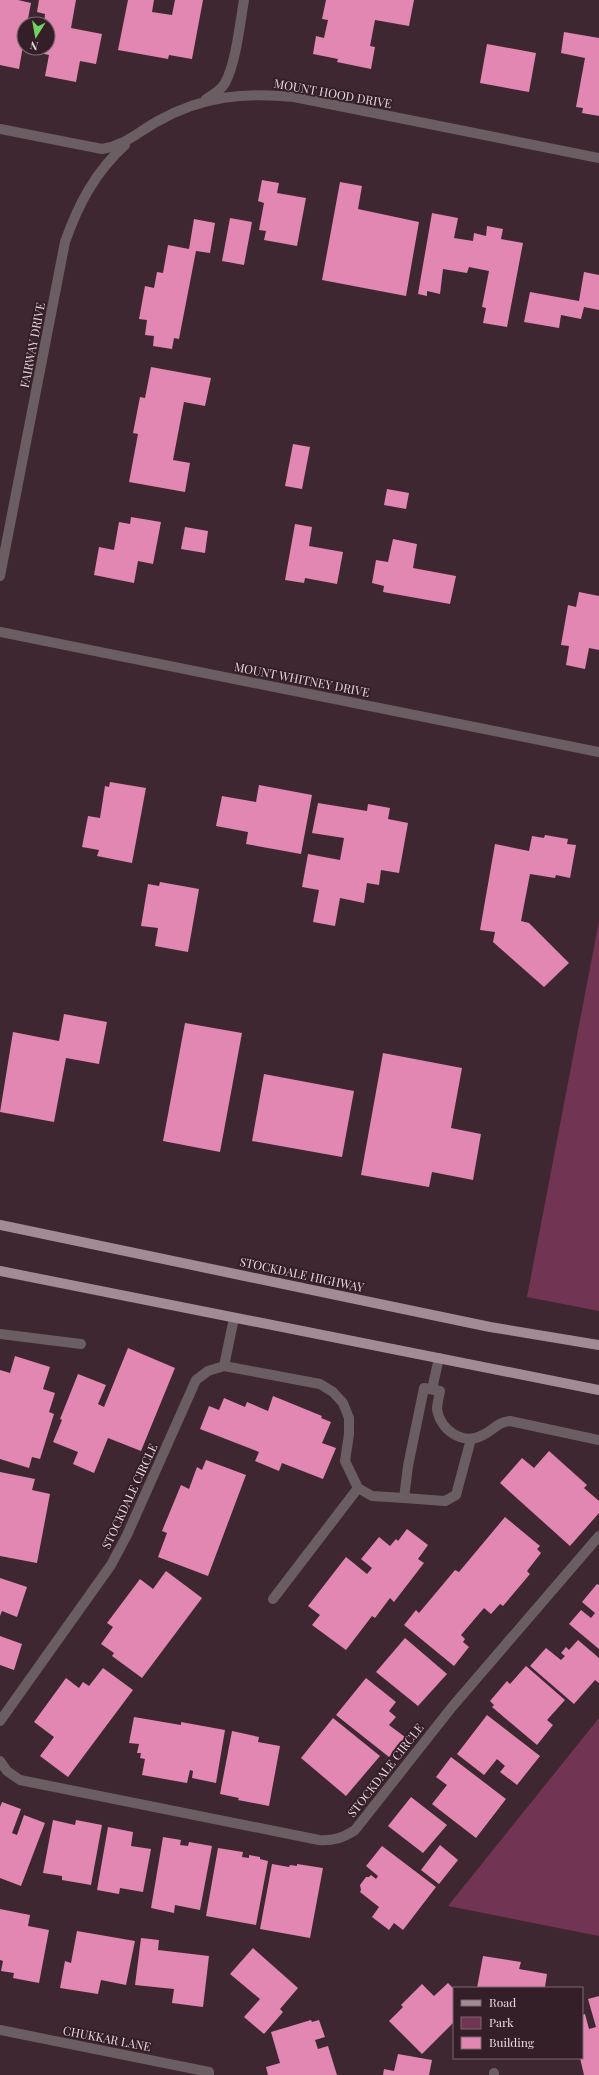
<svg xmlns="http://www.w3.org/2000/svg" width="599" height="2075" viewBox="0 0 599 2075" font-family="'Playfair Display',serif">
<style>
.green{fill:#713553}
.building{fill:#e187b2}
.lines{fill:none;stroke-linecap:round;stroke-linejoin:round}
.service{stroke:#6a5e63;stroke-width:10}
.minor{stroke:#6a5e63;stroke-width:10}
.primary{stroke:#a38b95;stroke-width:10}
.labels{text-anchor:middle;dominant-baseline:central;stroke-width:4;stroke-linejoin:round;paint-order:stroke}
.street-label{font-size:12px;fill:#e7d8de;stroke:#341e28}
</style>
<rect width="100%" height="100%" fill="#3f2732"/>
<path class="green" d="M 599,921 L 599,1311 L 527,1297 Z
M 599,1718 L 599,1936 L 448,1906 Z"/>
<path class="building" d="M 0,0 L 18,0 L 31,3 L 27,24 L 24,24 L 24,40 L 19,69 L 0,65 Z
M 39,0 L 76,0 L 71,28 L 102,34 L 96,64 L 80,61 L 76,82 L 45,76 L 49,55 L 30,51 L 30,48 L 48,48 L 48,24 L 44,24 L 45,14 L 37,12 Z
M 128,0 L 154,0 L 152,12 L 172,15 L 175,0 L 203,0 L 192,59 L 169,55 L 168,59 L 118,50 Z
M 326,0 L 414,0 L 409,26 L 375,20 L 370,46 L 375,47 L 371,69 L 337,62 L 338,59 L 313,54 L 316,36 L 324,38 L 328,20 L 322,19 Z
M 564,32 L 599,38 L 599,116 L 582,113 L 583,108 L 576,107 L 585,58 L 561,53 Z
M 487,44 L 536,53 L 529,92 L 480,83 Z
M 262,180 L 279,183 L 277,193 L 306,198 L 297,246 L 264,240 L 266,231 L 259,230 L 264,203 L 258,201 Z
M 340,182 L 362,186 L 358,209 L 419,222 L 406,296 L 322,280 Z
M 432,213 L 458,218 L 454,238 L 473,241 L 474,233 L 486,236 L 487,226 L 503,229 L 501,239 L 523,243 L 507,327 L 483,323 L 486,308 L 482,307 L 489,271 L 469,267 L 467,273 L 443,269 L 440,294 L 427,291 L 427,296 L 418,294 Z
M 230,218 L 252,222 L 244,265 L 222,261 Z
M 194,219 L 215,223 L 210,253 L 196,251 L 179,339 L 174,338 L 172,349 L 153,346 L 154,336 L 145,335 L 147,320 L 139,319 L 145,286 L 154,288 L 157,272 L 163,273 L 168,245 L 189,249 Z
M 584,272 L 599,275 L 599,310 L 584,307 L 581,319 L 561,315 L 559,328 L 524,322 L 530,292 L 579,301 Z
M 151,367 L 211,378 L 205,406 L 184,402 L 173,460 L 190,463 L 185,492 L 129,482 L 138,434 L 133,433 L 140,397 L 145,398 Z
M 293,444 L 310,447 L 302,489 L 285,486 Z
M 387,489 L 409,493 L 406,509 L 384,505 Z
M 131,517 L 161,522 L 153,564 L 138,561 L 134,583 L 94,575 L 99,547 L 114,550 L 119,522 L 130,524 Z
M 295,524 L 312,527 L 309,546 L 343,552 L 337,584 L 305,578 L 304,583 L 285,580 Z
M 185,527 L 208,531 L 205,553 L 181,549 Z
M 393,539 L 417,544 L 413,568 L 456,576 L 450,604 L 383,592 L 384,586 L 372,583 L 376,560 L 388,562 Z
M 579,592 L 599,596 L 599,650 L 589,648 L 585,669 L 566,665 L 569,646 L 561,645 L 568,605 L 576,607 Z
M 110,782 L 146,788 L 132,863 L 97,856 L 99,850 L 82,847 L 88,816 L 100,818 L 105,786 L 109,787 Z
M 259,785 L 312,795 L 301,854 L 246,844 L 248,832 L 216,826 L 222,796 L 256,802 Z
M 318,803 L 367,811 L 368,804 L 390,808 L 388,819 L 408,823 L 399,873 L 381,870 L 379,885 L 367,883 L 364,903 L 340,898 L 335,926 L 313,922 L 319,890 L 302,887 L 308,854 L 340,860 L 344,838 L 312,833 Z
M 545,835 L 568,839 L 567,844 L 576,845 L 570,878 L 556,875 L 555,878 L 530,874 L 521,921 L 529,923 L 569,963 L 544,987 L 493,942 L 495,932 L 480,930 L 495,844 L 529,851 L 532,836 L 544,838 Z
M 160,882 L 199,889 L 188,952 L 155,946 L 158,928 L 141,926 L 148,884 L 159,886 Z
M 64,1014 L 107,1022 L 99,1064 L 66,1058 L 54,1122 L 0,1112 L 13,1032 L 59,1041 Z
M 185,1023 L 242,1033 L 220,1152 L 163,1141 Z
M 383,1053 L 462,1068 L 451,1128 L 481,1134 L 473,1180 L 432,1172 L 429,1187 L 361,1175 Z
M 264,1074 L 354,1091 L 342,1157 L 252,1141 Z
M 128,1348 L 175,1368 L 141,1451 L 108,1438 L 94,1473 L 73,1464 L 78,1452 L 53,1442 L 62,1420 L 60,1419 L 78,1374 L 106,1385 L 98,1404 L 104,1407 Z
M 15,1356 L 50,1367 L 43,1389 L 55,1393 L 49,1412 L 54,1414 L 40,1459 L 32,1457 L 29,1468 L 0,1459 L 0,1370 L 10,1373 Z
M 273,1396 L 322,1416 L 321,1418 L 331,1422 L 322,1443 L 336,1448 L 323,1479 L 282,1463 L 279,1471 L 255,1461 L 259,1452 L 200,1429 L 209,1406 L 219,1410 L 224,1398 L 245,1407 L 247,1402 L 268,1411 Z
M 549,1451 L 587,1485 L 584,1488 L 599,1501 L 599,1513 L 570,1546 L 500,1483 L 522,1458 L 534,1468 Z
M 206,1460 L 246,1475 L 208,1576 L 158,1557 L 167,1533 L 162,1531 L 181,1485 L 189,1489 L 197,1467 L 202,1470 Z
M 0,1472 L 35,1479 L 32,1490 L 50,1494 L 37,1563 L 0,1556 Z
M 505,1517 L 540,1546 L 537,1549 L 541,1553 L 527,1571 L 530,1574 L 503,1606 L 500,1604 L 491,1614 L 484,1608 L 461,1635 L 465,1639 L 463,1642 L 469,1647 L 454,1666 L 404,1625 L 416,1610 L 419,1613 L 455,1570 L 459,1572 Z
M 407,1529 L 428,1545 L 418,1559 L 424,1563 L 394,1602 L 390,1598 L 375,1618 L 372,1616 L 346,1650 L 312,1625 L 320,1615 L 308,1606 L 346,1557 L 367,1574 L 372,1568 L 361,1559 L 379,1537 L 390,1546 L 396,1539 L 398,1541 Z
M 166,1571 L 202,1598 L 142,1678 L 112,1656 L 114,1653 L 101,1644 L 113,1627 L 107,1623 L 140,1579 L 153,1589 Z
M 0,1578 L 27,1587 L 17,1617 L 2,1611 L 0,1616 Z
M 597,1584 L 599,1585 L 599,1649 L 569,1624 L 581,1610 L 591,1618 L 595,1613 L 582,1602 Z
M 0,1636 L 22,1644 L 14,1670 L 0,1665 Z
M 405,1638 L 447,1674 L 418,1706 L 376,1672 Z
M 578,1640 L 599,1658 L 599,1683 L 595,1680 L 574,1704 L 530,1666 L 546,1648 L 561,1660 L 565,1656 L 561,1653 L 566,1647 L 569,1650 Z
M 526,1666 L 565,1700 L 547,1720 L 553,1725 L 537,1745 L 492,1707 L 494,1705 L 490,1701 L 507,1681 L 510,1684 Z
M 103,1668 L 133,1690 L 68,1777 L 40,1756 L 54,1737 L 34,1722 L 66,1678 L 79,1688 L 83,1682 L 89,1686 Z
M 366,1678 L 396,1702 L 389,1711 L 396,1717 L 389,1725 L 405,1737 L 389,1757 L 336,1715 Z
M 487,1715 L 540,1756 L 517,1785 L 500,1772 L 505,1766 L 497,1759 L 484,1775 L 457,1754 Z
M 134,1717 L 181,1725 L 181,1722 L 225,1730 L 216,1783 L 192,1778 L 193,1771 L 190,1770 L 187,1783 L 142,1775 L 145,1759 L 140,1758 L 141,1753 L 137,1753 L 139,1744 L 129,1743 Z
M 333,1718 L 380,1756 L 346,1796 L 301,1758 Z
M 232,1731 L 259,1737 L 258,1742 L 280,1746 L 269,1806 L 238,1800 L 239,1798 L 220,1794 Z
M 451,1757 L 506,1799 L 476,1838 L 432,1804 L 447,1785 L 436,1777 Z
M 411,1797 L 447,1825 L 423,1853 L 388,1826 Z
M 2,1802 L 21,1809 L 12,1833 L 17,1835 L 24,1815 L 45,1823 L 21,1886 L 0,1878 L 0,1807 Z
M 53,1820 L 75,1825 L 76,1820 L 102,1825 L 91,1885 L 62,1880 L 62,1876 L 43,1873 Z
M 108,1827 L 133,1832 L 131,1846 L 151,1849 L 143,1892 L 120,1888 L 119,1894 L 97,1890 Z
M 163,1837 L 181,1840 L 180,1845 L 188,1846 L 189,1842 L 212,1846 L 200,1910 L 175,1905 L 174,1913 L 151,1908 Z
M 440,1845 L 458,1860 L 439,1884 L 421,1870 Z
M 382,1846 L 436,1887 L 403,1930 L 394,1923 L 389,1930 L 372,1917 L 379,1907 L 360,1892 L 361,1890 L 360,1885 L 366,1877 L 369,1877 L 371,1875 L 376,1879 L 378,1876 L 366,1866 Z
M 218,1848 L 243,1852 L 242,1857 L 249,1858 L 249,1855 L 260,1857 L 260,1859 L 268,1861 L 256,1925 L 206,1916 Z
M 272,1864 L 289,1867 L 290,1865 L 297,1866 L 297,1864 L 323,1868 L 310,1938 L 260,1929 Z
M 0,1909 L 30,1915 L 28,1926 L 49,1930 L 39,1983 L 13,1978 L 14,1973 L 1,1971 L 3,1961 L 0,1960 Z
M 77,1931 L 135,1941 L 126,1985 L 101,1980 L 98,1994 L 60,1988 L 65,1961 L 71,1963 Z
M 141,1938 L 159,1940 L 158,1950 L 209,1956 L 203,2007 L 172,2003 L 174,1989 L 135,1985 Z
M 253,1948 L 298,1988 L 280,2009 L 283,2012 L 264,2034 L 244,2017 L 260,1999 L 230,1974 Z
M 483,1956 L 521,1962 L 519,1969 L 547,1974 L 545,1987 L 548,1988 L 477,1988 Z
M 448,1983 L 454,1989 L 454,2022 L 422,2054 L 389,2021 L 403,2007 L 401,2005 L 422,1984 L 434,1996 Z
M 599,1996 L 599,2075 L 584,2075 L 580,2058 L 582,2058 L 582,2015 L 585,2014 L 589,2029 L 596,2027 L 588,1999 Z
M 311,2020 L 312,2022 L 319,2020 L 325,2037 L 315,2040 L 318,2049 L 328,2046 L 337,2075 L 268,2075 L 266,2067 L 280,2063 L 271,2032 Z
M 398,2054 L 432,2060 L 429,2075 L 383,2075 L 384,2069 L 394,2071 Z"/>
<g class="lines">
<path class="service" d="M 404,1498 L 445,1501 L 456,1495 L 471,1439
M 273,1599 L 358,1488"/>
<path class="minor" d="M 206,99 C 213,95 221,90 225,83 C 236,63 240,23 244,0
M 0,129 L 102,149 C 126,145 138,132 158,121 C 202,96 245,92 294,97 L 599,158
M 0,576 L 65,242 C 78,205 95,172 125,145
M 0,632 L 599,752
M 0,1334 L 81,1344
M 224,1366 L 234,1318
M 432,1389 L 439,1358
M 0,1721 L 111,1565 L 127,1535 L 196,1380 L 208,1371 L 224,1366 L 320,1384 L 333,1392 L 343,1403 L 349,1418 L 349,1434 L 345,1461 L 358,1488 L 372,1496 L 404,1498 L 408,1466 L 424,1388 L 440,1391 C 439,1397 437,1404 437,1409 C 440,1430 463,1446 483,1435 C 495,1429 496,1423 510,1421 L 599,1440
M 0,1761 L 7,1771 L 20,1780 L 319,1840 C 333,1841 343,1838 355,1830 L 452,1707 L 599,1536
M 0,2030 L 209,2072 L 209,2075
M 494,2075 L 494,2073"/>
<path class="primary" d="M 0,1225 L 490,1327 L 599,1345
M 0,1271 L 599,1390"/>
</g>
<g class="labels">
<g class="street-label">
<text transform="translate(333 93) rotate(10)">MOUNT HOOD DRIVE</text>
<text transform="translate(32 345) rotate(-79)">FAIRWAY DRIVE</text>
<text transform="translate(302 679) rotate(11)">MOUNT WHITNEY DRIVE</text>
<text transform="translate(302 1274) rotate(12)">STOCKDALE HIGHWAY</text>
<text transform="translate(129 1496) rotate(-65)">STOCKDALE CIRCLE</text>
<text transform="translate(385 1770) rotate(-52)">STOCKDALE CIRCLE</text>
<text transform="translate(107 2038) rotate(11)">CHUKKAR LANE</text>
</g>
</g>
<rect x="453" y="1987" width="130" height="72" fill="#341e28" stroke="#7c6871"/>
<rect x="461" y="2000" width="20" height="6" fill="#a38b95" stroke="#7c6871"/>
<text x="489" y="2007" font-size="12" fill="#e7d8de">Road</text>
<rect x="461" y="2017" width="20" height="12" fill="#713553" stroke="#7c6871"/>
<text x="489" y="2027" font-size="12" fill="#e7d8de">Park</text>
<rect x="461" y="2037" width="20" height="12" fill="#e187b2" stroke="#7c6871"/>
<text x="489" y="2047" font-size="12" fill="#e7d8de">Building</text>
<g transform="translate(36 36) rotate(191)"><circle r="19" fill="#341e28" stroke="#7c6871"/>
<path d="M0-3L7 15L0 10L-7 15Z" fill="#70d35f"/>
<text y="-6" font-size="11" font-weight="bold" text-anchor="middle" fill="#e7d8de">N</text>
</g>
</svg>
